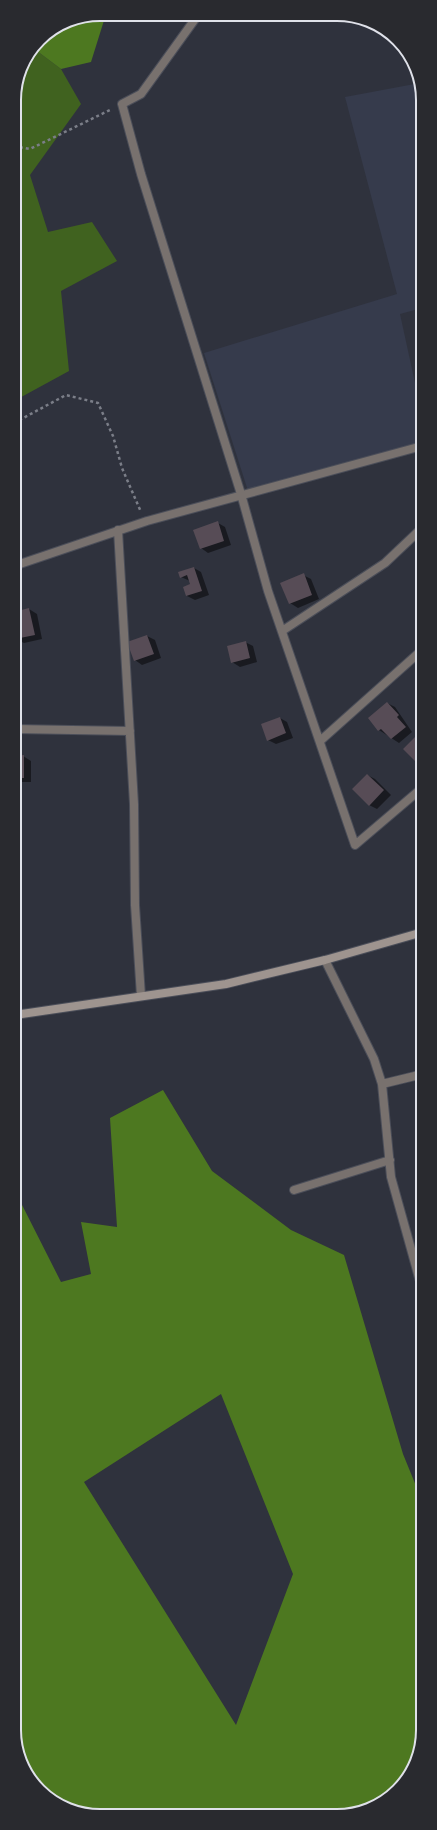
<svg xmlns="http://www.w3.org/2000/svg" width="437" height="1830" viewBox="0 0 437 1830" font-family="'Nunito Sans',sans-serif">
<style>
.built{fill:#363b4c}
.green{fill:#40621f}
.forest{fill:#4d7820;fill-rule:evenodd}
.shadow{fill:#0007}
.building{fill:#574c56}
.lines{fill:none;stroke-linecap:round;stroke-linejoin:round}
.street-casing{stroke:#4b4e59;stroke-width:10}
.secondary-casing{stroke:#4b4e59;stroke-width:10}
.path{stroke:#7b7e88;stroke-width:2.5;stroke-dasharray:3 3;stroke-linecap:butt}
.street{stroke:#78716e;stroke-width:8}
.secondary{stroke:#9e948f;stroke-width:8}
.rim{fill:none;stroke:#dfe1e9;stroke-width:2}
</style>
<rect width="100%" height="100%" fill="#2f323d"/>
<path class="built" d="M 420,83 L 422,89 L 422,308 L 400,314 L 422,415 L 422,442 L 249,494 L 204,353 L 397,294 L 345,97 Z"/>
<path class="green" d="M 33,48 L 61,69 L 81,104 L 30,175 L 48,232 L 92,222 L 117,261 L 61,291 L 69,371 L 14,401 L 14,95 L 21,67 Z"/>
<path class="forest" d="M 100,14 L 106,14 L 91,62 L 61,69 L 33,48 C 50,24 73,19 100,14 Z
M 163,1090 L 212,1171 L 291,1230 L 344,1255 L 403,1454 L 423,1503 L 423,1735 L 402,1787 L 380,1805 L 348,1815 L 83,1814 L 39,1791 L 15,1741 L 15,1191 L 61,1282 L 91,1274 L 81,1222 L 117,1227 L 110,1118 ZM 221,1394 L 293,1574 L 236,1725 L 84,1482 Z"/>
<path class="shadow" d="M 218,523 L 225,527 L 231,545 L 208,553 L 201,548 Z
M 194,568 L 201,572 L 209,595 L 195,600 L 187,596 L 191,585 L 190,581 L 181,577 Z
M 303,575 L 311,579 L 319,599 L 298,608 L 290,603 Z
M 29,609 L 37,614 L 42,639 L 24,643 L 16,639 L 14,613 Z
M 147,636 L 155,640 L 161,658 L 142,665 L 135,660 Z
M 245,642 L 253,646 L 257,662 L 240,667 L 232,662 Z
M 387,703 L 395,707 L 412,732 L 399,743 L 379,730 Z
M 280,718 L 287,722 L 293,738 L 276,744 L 268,740 Z
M 417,738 L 422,741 L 422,765 L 419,763 Z
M 23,756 L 31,761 L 31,782 L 14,782 L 14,757 Z
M 367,775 L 375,779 L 391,795 L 377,809 L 369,805 Z"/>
<path class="building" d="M 218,521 L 224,541 L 200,549 L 193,530 Z
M 194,567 L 202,591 L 186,596 L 183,587 L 190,584 L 187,575 L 180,578 L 178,572 Z
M 304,573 L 312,595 L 289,604 L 280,583 Z
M 29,608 L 35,635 L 15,639 L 14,612 Z
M 147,635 L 154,654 L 134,661 L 127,642 Z
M 246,641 L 250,658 L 231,663 L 227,646 Z
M 387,702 L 399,715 L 397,717 L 406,727 L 391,739 L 381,729 L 378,731 L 368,718 Z
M 280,717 L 286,733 L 267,741 L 261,724 Z
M 416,736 L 422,742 L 422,760 L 418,764 L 403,749 Z
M 24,755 L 24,778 L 14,778 L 14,756 Z
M 367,774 L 384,790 L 369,806 L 352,789 Z"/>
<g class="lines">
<defs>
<path id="street" d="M 198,15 L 141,94 L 122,104 L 141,174 L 241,494 L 268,591 L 355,845 L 422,788
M 118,530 L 134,804 L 135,905 L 141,996
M 14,566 L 147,521 L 422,446
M 282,631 L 385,563 L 422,528
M 14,729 L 130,731
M 320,741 L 422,650
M 325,960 L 374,1059 L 382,1084 L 391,1177 L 423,1292
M 382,1084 L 423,1074
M 294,1190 L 390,1160"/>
<path id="secondary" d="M 15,1015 L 226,984 L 325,960 L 423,932"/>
</defs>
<use href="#street" class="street-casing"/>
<use href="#secondary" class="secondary-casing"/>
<path class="path" d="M 14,146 L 30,149 L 112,109
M 14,423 L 66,395 L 98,403 L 113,436 L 122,468 L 141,512"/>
<use href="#street" class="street"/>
<use href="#secondary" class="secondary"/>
</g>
<path d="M0 0H437V1830H0ZM100 21H337A79 79 0 0 1 416 100V1730A79 79 0 0 1 337 1809H100A79 79 0 0 1 21 1730V100A79 79 0 0 1 100 21Z" fill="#292a2f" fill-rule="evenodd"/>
<path class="rim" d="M100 21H337A79 79 0 0 1 416 100V1730A79 79 0 0 1 337 1809H100A79 79 0 0 1 21 1730V100A79 79 0 0 1 100 21Z"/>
</svg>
